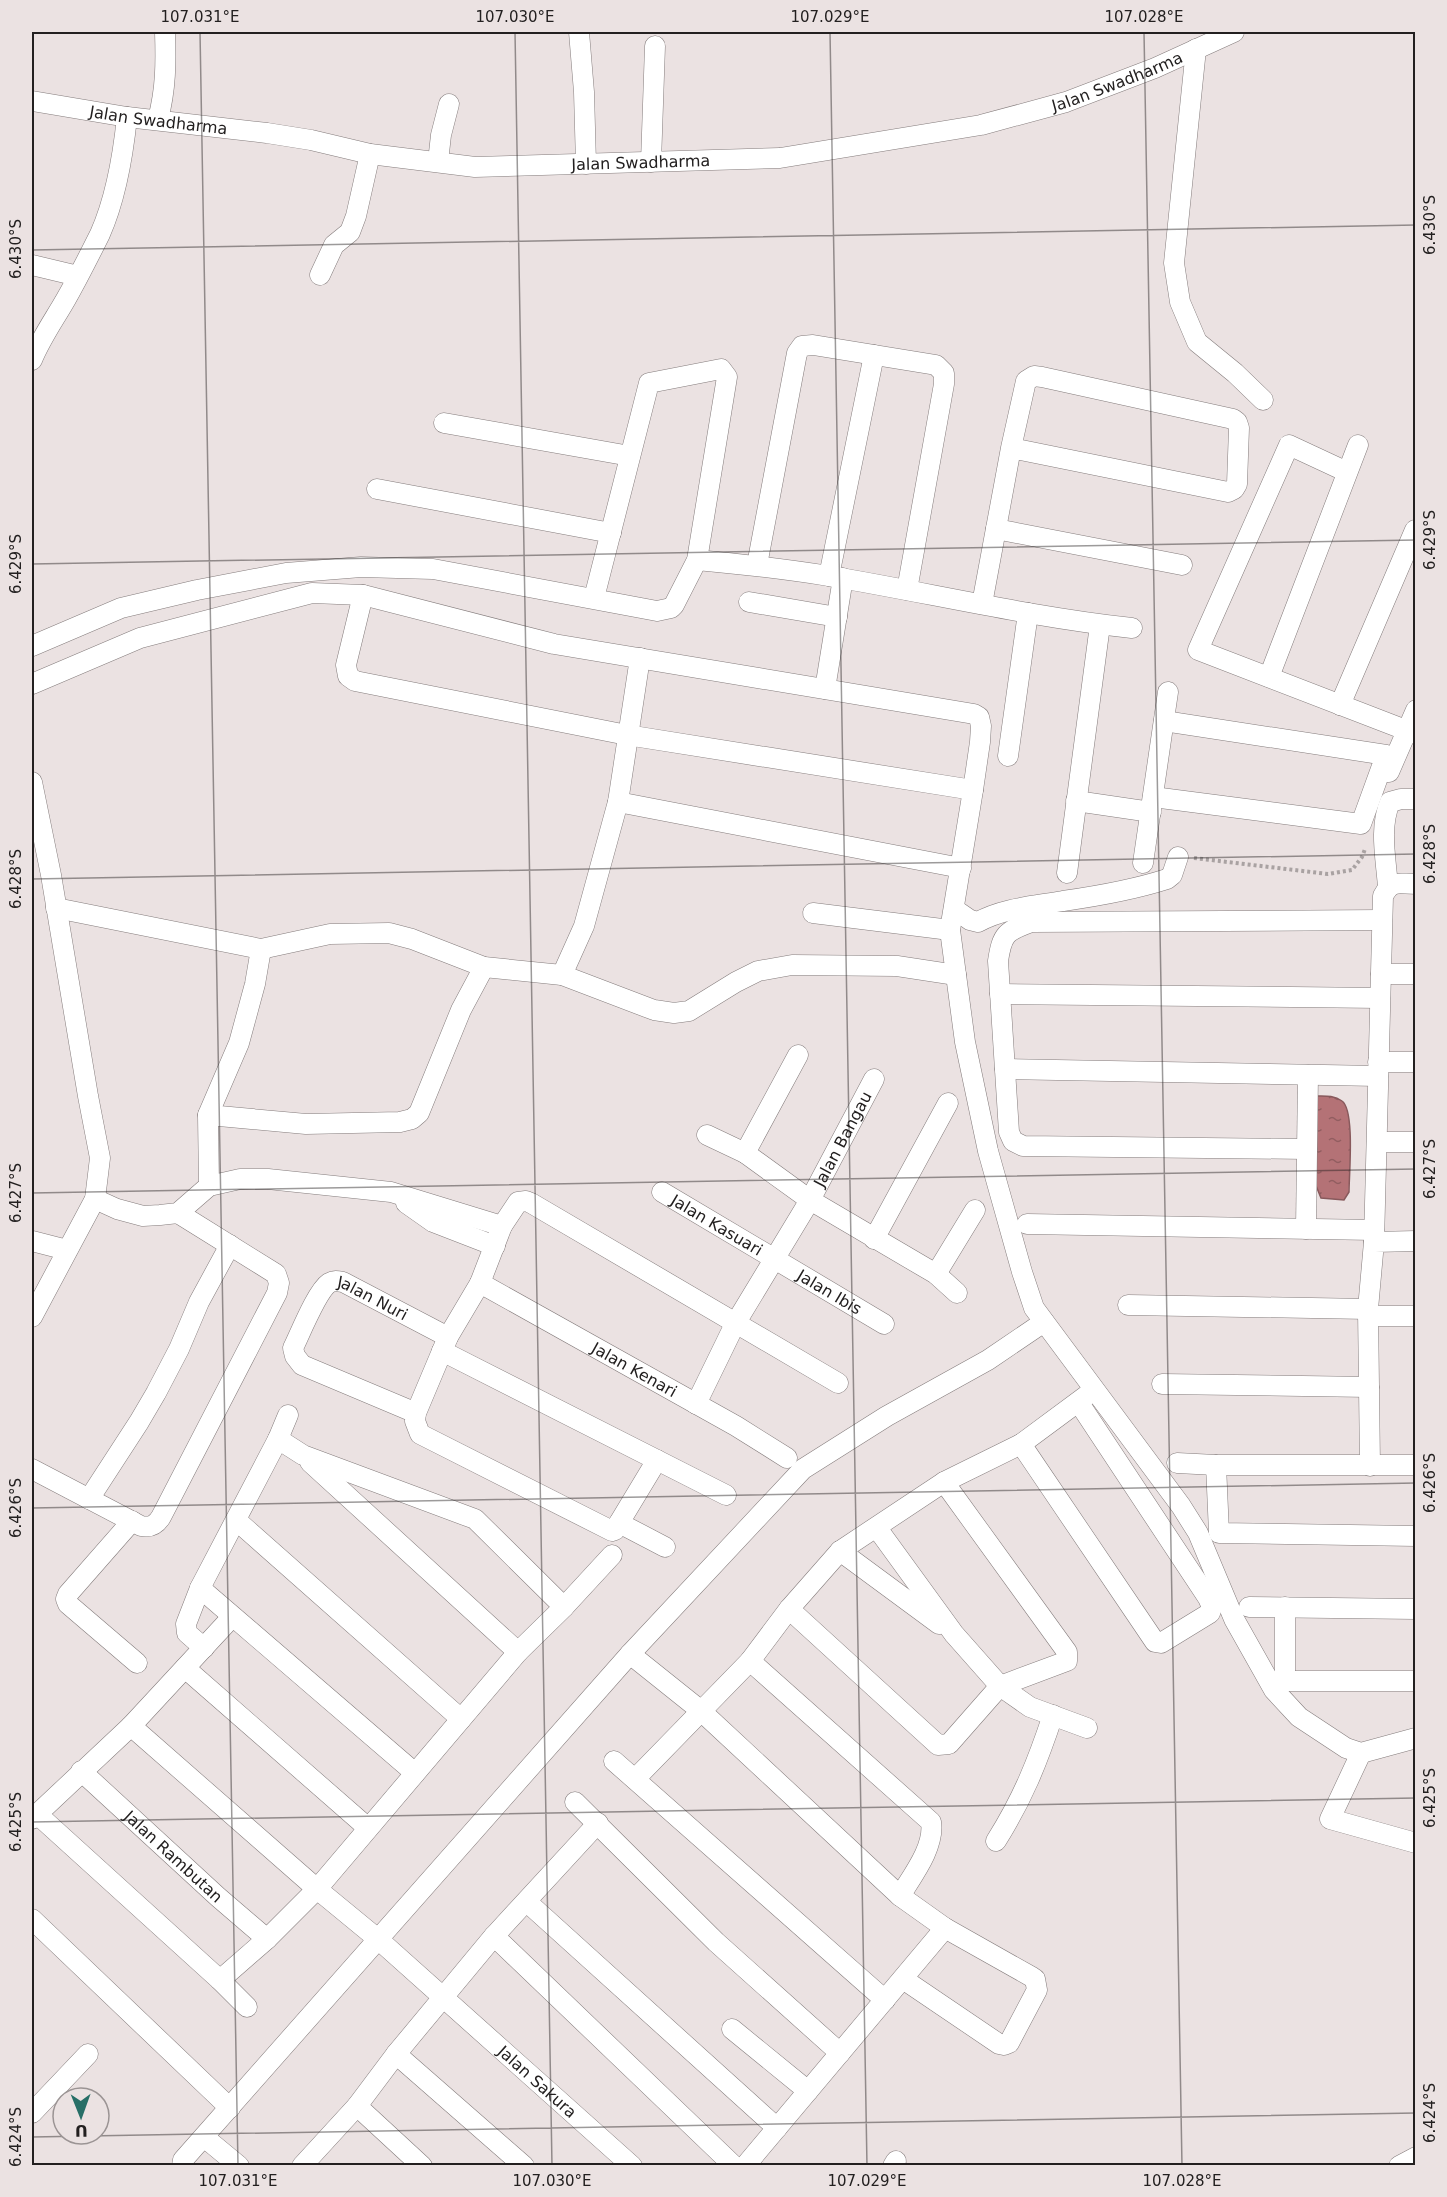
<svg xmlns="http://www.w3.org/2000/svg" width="1447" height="2197" viewBox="0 0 1447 2197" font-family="'DejaVu Sans',sans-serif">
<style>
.water{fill:url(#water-ripples);stroke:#88595c;stroke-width:1.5}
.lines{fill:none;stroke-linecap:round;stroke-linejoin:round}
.street-casing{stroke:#847c7c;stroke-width:21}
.path{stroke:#a9a2a2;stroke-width:4;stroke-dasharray:3 3;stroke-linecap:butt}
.street{stroke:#fff;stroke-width:20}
.ticks{fill:none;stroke:#232020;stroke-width:1.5;stroke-opacity:0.45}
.labels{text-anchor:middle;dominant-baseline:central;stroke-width:4.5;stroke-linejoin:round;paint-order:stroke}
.street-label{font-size:16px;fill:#232020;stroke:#ebe2e2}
.neatline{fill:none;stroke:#232020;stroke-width:2}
.ticks-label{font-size:15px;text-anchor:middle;fill:#232020}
</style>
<defs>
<pattern id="water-ripples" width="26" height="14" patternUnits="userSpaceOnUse" patternTransform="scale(1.5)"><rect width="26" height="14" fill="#b47276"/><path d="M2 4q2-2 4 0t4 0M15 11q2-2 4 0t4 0" fill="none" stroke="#925d60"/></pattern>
</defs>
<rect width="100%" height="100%" fill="#ebe2e2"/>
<path class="water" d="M 1315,1096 C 1325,1096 1334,1095 1342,1101 C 1355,1110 1349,1175 1349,1192 L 1344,1200 L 1321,1198 L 1315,1183 Z"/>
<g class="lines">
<defs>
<g id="street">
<path d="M 579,32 L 584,92 L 586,164"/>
<path d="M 1196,49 L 1174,263 L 1180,302 L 1197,342 L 1235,373 L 1263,400"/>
<path id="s1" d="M 32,101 L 127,117 L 267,133 L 311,140 L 370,154 L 475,167 L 780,158 L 981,125 L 1066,102 L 1155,68 L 1234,32"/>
<path d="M 158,119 C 166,89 166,62 165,32"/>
<path d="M 438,162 L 441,135 L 449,104"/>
<path d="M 651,162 L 655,46"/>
<path d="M 32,265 L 78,276"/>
<path d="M 320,275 L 334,245 L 350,232 L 356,216 L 370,154"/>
<path d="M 32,360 C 41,338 54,320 66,299 C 78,278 89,256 100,234 C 116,198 123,156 127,117"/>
<path d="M 444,423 L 630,456"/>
<path d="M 1347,472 L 1289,445 L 1198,650 L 1416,734"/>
<path d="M 377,489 L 611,533"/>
<path d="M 996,529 L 1182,565"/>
<path d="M 697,560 C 741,564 785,569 829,576 C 930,593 1030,617 1132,628"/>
<path d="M 757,565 L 797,353 L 802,346 L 813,345 L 936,365 L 944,373 L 944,384 L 907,590"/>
<path d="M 829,576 L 874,355"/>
<path d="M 363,595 L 346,665 L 348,676 L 355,681 L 627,735 L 973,790"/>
<path d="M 749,602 L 837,617"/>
<path d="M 982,604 L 1011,448 L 1026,381 L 1034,376 L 1042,377 L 1233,419 L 1237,422 L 1239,428 L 1237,484 L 1234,489 L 1228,492 L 1011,448"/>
<path d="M 32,646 L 121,608 L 197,590 L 286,573 L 361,567 L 433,569 L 657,611 L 671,608 L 674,605 L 697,560 L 727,377 L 721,369 L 649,383 L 594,598"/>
<path d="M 1269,677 L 1358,445"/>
<path d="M 32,684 L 140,638 L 312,593 L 363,595 L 554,644 L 974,714 L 979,717 L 981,726 L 980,742 L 973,790 L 950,930 L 965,1042 L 988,1151 L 1022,1272 L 1034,1308 L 1181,1506 L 1198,1533 L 1234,1619 L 1274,1690 L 1299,1717 L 1346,1748 L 1361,1753 L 1416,1738"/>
<path d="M 825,689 L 843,578"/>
<path d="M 1340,705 L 1415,530"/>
<path d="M 1008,756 L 1028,613"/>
<path d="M 1389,772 L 1416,710"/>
<path d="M 32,782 L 51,875 L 88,1096 L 100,1158 L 95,1199 L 32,1317"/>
<path d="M 1153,797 L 1361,824 L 1386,755 L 1164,721"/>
<path d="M 1076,801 L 1151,812"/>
<path d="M 618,802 L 961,868"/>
<path d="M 1143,863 L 1168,692"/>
<path d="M 1067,873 L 1100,625"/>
<path d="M 1388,887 C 1386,859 1379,828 1390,802 L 1401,799 L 1416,799"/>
<path d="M 56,908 L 261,949 L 330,934 L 389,933 L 412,939 L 484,967 L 562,975 L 654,1010 L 674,1013 L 689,1011 L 736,982 L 758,971 L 792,965 L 897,966 L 956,975"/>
<path d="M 954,909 L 970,920 L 978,922 C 1003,908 1035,906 1063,901 C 1098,896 1133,890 1167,879 L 1172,875 L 1178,857"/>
<path d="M 813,913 L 950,930"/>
<path d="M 1381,974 L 1416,974"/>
<path d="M 562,975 L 584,926 L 618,802 L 640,658"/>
<path d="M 1000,994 L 1380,998"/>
<path d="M 1378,1062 L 1416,1062"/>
<path d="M 1005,1069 L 1378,1076"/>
<path d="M 208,1115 L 306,1124 L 400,1122 L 412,1119 L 419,1113 L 461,1010 L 484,967"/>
<path d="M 707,1135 L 745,1153 L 810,1200 L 936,1274 L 957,1293"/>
<path d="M 1377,1142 L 1416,1142"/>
<path d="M 1307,1149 L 1023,1146 L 1013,1141 L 1009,1132 L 998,961 C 1002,934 1006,931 1031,922 L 1382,920"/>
<path d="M 745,1153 L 798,1055"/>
<path d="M 209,1186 L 208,1115 L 239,1043 L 255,984 L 261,949"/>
<path id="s2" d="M 662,1192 L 884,1324"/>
<path d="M 95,1199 L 117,1209 L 143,1216 L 160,1215 L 178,1213 L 209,1186 L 240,1179 L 268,1179 L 391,1192 L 502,1226"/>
<path d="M 406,1203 L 433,1222 L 495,1246"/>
<path d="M 1027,1224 L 1374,1230"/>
<path d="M 1306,1229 L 1308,1075"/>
<path d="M 874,1239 L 948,1103"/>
<path d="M 32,1241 L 67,1250"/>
<path d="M 1374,1242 L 1383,896 C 1392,879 1398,884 1416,884"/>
<path d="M 936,1274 L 975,1210"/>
<path id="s3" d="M 480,1283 L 736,1426 L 787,1458"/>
<path d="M 1128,1305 L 1368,1309"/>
<path d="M 1368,1316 L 1416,1316"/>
<path d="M 442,1351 L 726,1495"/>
<path d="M 1162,1384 L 1369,1387"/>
<path id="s4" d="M 696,1404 L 735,1324 L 810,1200 L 874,1079"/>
<path id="s5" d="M 416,1413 L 302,1365 L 295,1356 L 293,1348 C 300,1334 317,1291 329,1283 C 334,1280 338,1281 343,1282 L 448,1337"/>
<path d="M 1021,1444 L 1155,1642 L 1161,1643 L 1210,1613 L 1212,1607 L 1208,1598 L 1079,1403"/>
<path d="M 657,1460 L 619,1523 L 615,1530 L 612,1531 L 420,1434 L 415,1421 L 416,1413 L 448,1337 L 480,1283 L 502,1226 L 518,1202 L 526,1201 L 531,1203 L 838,1383"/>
<path d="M 310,1462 L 518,1652"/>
<path d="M 1177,1463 L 1216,1465 L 1416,1465"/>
<path d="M 1216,1465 L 1219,1533 L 1416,1536"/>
<path d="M 1370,1466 L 1368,1309 L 1374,1242 L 1416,1241"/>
<path d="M 32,1469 L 141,1526 C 151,1528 156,1525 161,1517 L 277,1293 L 279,1283 L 276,1274 L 178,1213"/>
<path d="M 89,1499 L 139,1422 L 156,1393 L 179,1349 L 199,1302 L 230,1245"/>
<path d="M 236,1520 L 461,1719"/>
<path d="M 132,1521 L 68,1594 L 66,1599 L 68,1604 L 137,1663"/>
<path d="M 619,1523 L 665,1547"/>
<path d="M 877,1528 L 954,1634 L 1000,1686 L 1030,1707 L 1087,1728"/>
<path d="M 840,1551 L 939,1624"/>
<path d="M 200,1588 L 415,1773"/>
<path d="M 564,1607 L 612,1555"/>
<path d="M 1249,1607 L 1416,1609"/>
<path d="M 1285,1607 L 1285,1681 L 1416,1681"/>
<path d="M 789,1609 L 938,1745 L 949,1744 L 1000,1686 L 1067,1661 L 1067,1652 L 944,1482"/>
<path d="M 204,1648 L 187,1633 L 186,1624 L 200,1588 L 278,1439 L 288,1415"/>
<path d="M 630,1654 L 700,1710 L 900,1896 L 945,1928 L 1032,1977 L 1035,1979 L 1037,1990 L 1009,2043 L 1004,2045 L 999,2044 L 903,1979"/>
<path d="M 750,1661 L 931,1822 C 935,1847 912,1876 900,1896"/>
<path d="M 185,1668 L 368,1828"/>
<path id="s6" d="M 131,1726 L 317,1889 L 379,1940 L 632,2166"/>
<path d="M 1361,1753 L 1330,1819 L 1416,1843"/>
<path d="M 614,1761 L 885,2000"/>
<path id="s7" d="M 81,1771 L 218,1897 L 267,1939"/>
<path d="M 635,1779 L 750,1661 L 789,1609 L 840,1551 L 944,1482 L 1021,1444 L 1094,1390"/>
<path d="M 575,1802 L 716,1942 L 840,2053"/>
<path d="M 37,1814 L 220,1980 L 247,2007"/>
<path d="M 32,1819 L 131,1726 L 232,1617"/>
<path d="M 996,1841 C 1023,1798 1037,1763 1053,1715"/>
<path d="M 527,1902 L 777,2128"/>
<path d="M 32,1919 L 230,2108"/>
<path d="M 494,1936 L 734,2166"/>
<path d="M 220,1980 L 267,1939 L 317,1889 L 518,1652 L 564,1607 L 475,1519 L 303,1455 L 278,1439"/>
<path d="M 732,2029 L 808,2091"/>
<path d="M 357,2106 L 422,2166"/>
<path d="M 32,2113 L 88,2054"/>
<path d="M 204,2137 L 239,2166"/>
<path d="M 182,2166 L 183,2160 L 630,1654 L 803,1469 L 887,1416 L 988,1360 L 1044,1322"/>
<path d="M 302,2166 L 357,2106 L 396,2054"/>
<path d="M 524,2166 L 396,2054 L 494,1936 L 598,1823"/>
<path d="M 745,2166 L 945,1928"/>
<path d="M 893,2166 L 896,2161"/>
<path d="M 1399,2166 L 1416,2157"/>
</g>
</defs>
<use href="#street" class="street-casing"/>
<path class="path" d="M 1194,858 L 1328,874 L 1352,870 L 1362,857 L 1365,849"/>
<use href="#street" class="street"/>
</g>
<path class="ticks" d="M 200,32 L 238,2166M 515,32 L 552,2166M 830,32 L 867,2166M 1144,32 L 1182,2166M 32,250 L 1416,225M 32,564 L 1416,540M 32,879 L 1416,854M 32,1193 L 1416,1169M 32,1508 L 1416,1483M 32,1822 L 1416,1798M 32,2137 L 1416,2113"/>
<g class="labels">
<g class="street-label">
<text stroke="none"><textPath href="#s1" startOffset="1100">Jalan Swadharma</textPath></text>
<text stroke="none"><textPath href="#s1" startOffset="128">Jalan Swadharma</textPath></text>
<text stroke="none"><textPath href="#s1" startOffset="614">Jalan Swadharma</textPath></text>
<text stroke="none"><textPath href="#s4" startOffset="303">Jalan Bangau</textPath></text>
<text stroke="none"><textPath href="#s2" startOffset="64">Jalan Kasuari</textPath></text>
<text stroke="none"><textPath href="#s2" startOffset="195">Jalan Ibis</textPath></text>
<text stroke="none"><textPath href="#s5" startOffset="266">Jalan Nuri</textPath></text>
<text stroke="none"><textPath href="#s3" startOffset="177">Jalan Kenari</textPath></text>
<text stroke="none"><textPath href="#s7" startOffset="126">Jalan Rambutan</textPath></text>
<text stroke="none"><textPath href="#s6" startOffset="540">Jalan Sakura</textPath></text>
</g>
</g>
<rect width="1447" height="2197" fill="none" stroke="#ebe2e2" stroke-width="66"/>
<g transform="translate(81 2116) rotate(179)"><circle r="28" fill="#ebe2e2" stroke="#9b9494" stroke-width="1.5"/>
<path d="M0-4.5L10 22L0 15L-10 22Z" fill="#276f67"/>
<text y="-9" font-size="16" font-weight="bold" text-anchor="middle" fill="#232020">U</text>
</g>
<rect x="33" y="33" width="1381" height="2131" class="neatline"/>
<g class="ticks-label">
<text x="200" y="22">107.031°E</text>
<text x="515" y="22">107.030°E</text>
<text x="830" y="22">107.029°E</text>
<text x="1144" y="22">107.028°E</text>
<text transform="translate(1430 225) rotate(-90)" y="5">6.430°S</text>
<text transform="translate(16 249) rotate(-90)" y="5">6.430°S</text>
<text transform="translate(1430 540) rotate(-90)" y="5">6.429°S</text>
<text transform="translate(16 564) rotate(-90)" y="5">6.429°S</text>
<text transform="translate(1430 854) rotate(-90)" y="5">6.428°S</text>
<text transform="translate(16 879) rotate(-90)" y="5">6.428°S</text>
<text transform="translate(1430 1169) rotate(-90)" y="5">6.427°S</text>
<text transform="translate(16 1193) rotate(-90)" y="5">6.427°S</text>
<text transform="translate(1430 1483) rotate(-90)" y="5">6.426°S</text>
<text transform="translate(16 1508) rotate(-90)" y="5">6.426°S</text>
<text transform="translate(1430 1798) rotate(-90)" y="5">6.425°S</text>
<text transform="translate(16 1822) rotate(-90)" y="5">6.425°S</text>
<text transform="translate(1430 2113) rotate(-90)" y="5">6.424°S</text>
<text transform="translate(16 2137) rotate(-90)" y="5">6.424°S</text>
<text x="238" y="2186">107.031°E</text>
<text x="552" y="2186">107.030°E</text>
<text x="867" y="2186">107.029°E</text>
<text x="1182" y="2186">107.028°E</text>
</g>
</svg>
